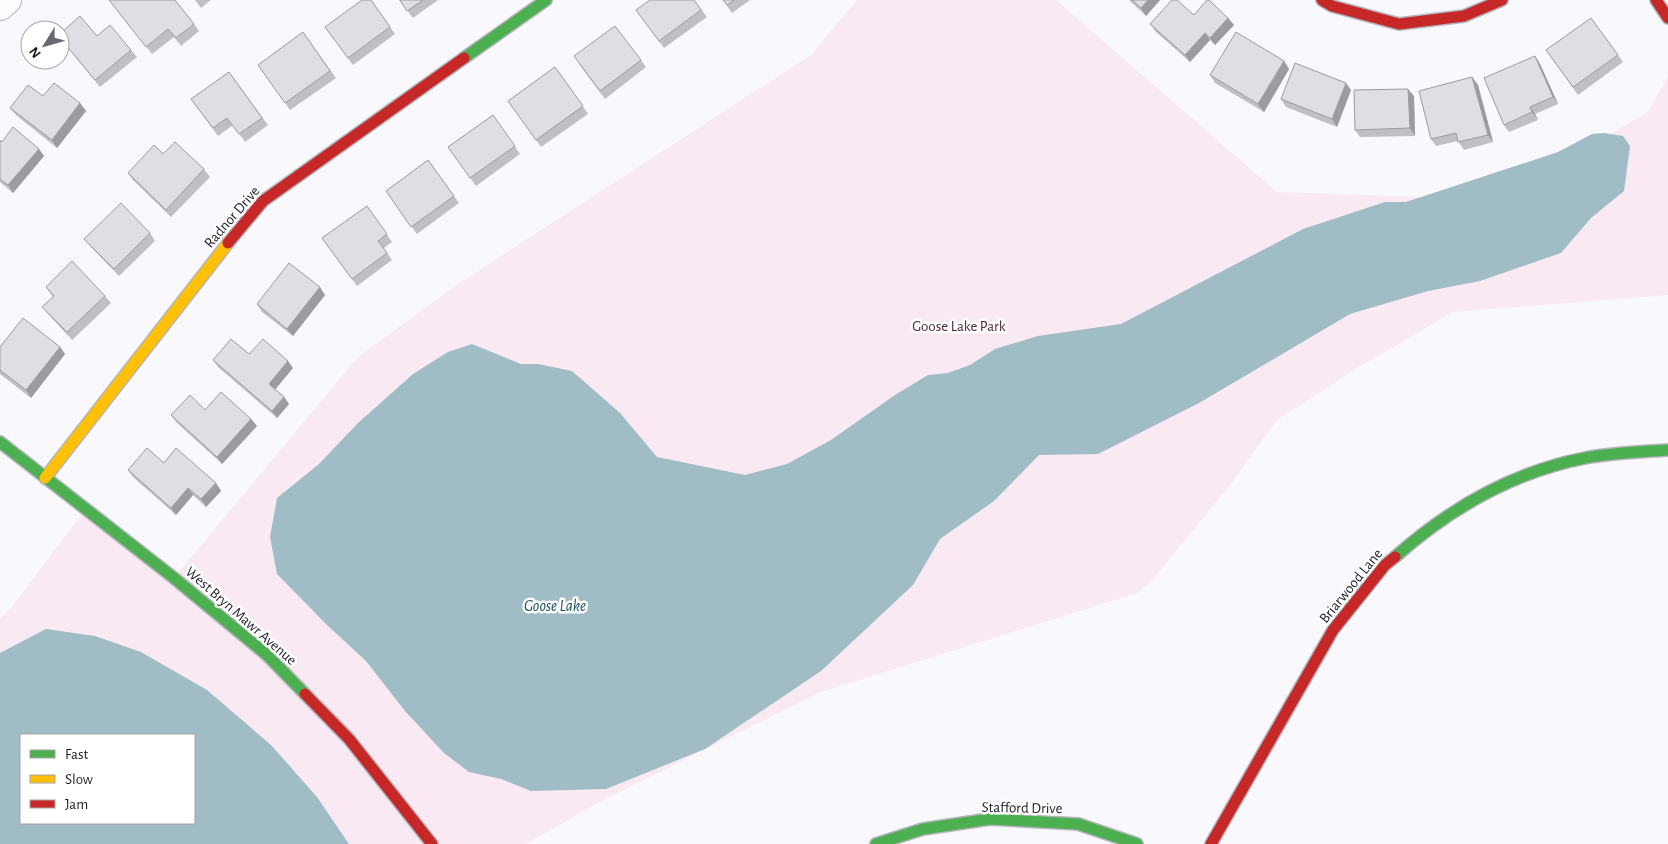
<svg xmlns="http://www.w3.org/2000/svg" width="1668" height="844" viewBox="0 0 1668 844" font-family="'Alegreya Sans',sans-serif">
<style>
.green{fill:#f9e9f2;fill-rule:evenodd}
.water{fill:#a0bcc5;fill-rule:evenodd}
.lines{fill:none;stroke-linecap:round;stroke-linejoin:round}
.street-casing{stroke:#b3b4bc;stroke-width:30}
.fast-casing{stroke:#b3b4bc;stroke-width:14}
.slow-casing{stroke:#b3b4bc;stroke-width:14}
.jam-casing{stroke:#b3b4bc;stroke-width:14}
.street{stroke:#fefeff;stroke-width:28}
.fast{stroke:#4caf50;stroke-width:11}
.slow{stroke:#ffc107;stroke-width:11}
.jam{stroke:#c62828;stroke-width:11}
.wall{fill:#c1bec5}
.shaded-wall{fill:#9d9ba0}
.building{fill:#e0dde5;stroke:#9d9ba0}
.labels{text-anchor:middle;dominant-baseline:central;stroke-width:5;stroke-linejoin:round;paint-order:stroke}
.street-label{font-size:15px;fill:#1b1b27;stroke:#fff}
.park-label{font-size:15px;fill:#52243c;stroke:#fff}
.water-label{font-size:16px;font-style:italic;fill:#154e5b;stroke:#fff}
</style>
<rect width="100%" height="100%" fill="#f8f8fd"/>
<path class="green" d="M 857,0 L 1056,0 L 1277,192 L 1454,198 L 1537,176 L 1648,112 L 1668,77 L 1668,295 L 1453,312 L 1352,371 L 1276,421 L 1230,485 L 1153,579 L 1137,593 L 821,692 L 607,798 L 526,844 L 0,844 L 0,618 L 10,609 L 86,509 L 174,578 L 358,357 L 458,284 L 811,55 ZM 21,735 L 194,735 L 194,823 L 21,823 Z"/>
<path class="water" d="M 1604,133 L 1623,136 L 1630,146 L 1624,191 L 1591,218 L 1561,253 L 1480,281 L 1428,291 L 1350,314 L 1199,403 L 1098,454 L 1039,455 L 994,501 L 940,539 L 913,585 L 821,671 L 705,749 L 606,789 L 531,791 L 501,779 L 469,772 L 444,753 L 405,711 L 366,661 L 326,624 L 277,574 L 270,537 L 277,498 L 319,464 L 358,423 L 413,374 L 448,352 L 472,344 L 521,364 L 538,364 L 572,371 L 620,413 L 657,457 L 745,475 L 787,464 L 831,440 L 895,395 L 928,375 L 948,373 L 970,365 L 995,349 L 1038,336 L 1121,324 L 1303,229 L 1385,202 L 1406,202 L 1558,152 L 1592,134 Z
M 46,629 L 95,636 L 141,652 L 207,690 L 271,745 L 317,797 L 349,844 L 0,844 L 0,653 ZM 21,735 L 194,735 L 194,823 L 21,823 Z"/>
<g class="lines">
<defs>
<path id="street" d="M 0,6 L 7,0"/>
<path id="fast" d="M 464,58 L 546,0
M 0,442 L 174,578 L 267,655 L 305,694
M 1395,557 C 1449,509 1513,472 1585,458 C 1612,453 1640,452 1668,450
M 876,844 L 923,829 L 990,819 L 1078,824 L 1137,844"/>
<path id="slow" d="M 45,478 L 228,243"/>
<path id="jam" d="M 1322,0 L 1332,6 L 1399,24 L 1464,16 L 1502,0
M 1656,0 L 1668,18
M 228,243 L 263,201 L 464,58
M 305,694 L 349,739 L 432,844
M 1211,844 L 1333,630 L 1385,565 L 1395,557"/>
</defs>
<use href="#street" class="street-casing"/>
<use href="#fast" class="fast-casing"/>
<use href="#slow" class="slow-casing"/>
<use href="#jam" class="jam-casing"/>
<use href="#street" class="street"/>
<use href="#fast" class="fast"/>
<use href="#slow" class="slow"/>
<use href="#jam" class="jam"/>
</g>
<path class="wall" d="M 109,0 L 194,24 L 199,31 L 181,46 L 174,37 L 152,54 Z
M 195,0 L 211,0 L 201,8 Z
M 371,0 L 395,34 L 353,65 L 325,27 Z
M 399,0 L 438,0 L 413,18 Z
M 694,0 L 707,17 L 664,48 L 636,10 Z
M 723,0 L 750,0 L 732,13 Z
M 1129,0 L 1160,0 L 1146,16 Z
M 1194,15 L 1228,18 L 1234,25 L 1215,45 L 1210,40 L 1190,62 L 1156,32 L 1150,24 Z
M 1591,18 L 1623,62 L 1578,95 L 1546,50 Z
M 303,32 L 336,78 L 290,110 L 258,65 Z
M 97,36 L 131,50 L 137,57 L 100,87 L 60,38 Z
M 1535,56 L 1540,64 L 1558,104 L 1535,114 L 1538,120 L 1509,132 L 1504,125 Z
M 641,60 L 646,67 L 605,99 L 579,64 Z
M 1284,61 L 1289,69 L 1264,112 L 1215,83 L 1210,75 Z
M 555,67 L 588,114 L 541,147 L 508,101 Z
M 229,72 L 268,125 L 245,142 L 233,125 L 218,136 L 191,99 Z
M 1472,77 L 1478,85 L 1493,142 L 1464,150 L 1458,141 L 1436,146 L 1431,139 Z
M 1351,90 L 1337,127 L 1286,107 L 1281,99 Z
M 43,96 L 80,103 L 86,111 L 57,148 L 16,115 L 10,108 Z
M 1414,96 L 1415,136 L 1360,137 L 1355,130 Z
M 493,115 L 520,154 L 476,186 L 448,147 Z
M 0,140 L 2,142 L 39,149 L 44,156 L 13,193 L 0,182 Z
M 163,154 L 204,169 L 210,177 L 171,217 L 133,180 L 128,173 Z
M 428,160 L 459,203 L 417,234 L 386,191 Z
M 367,206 L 392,242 L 384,248 L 392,260 L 357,286 L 322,238 Z
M 150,233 L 155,241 L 119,276 L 90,246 L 84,239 Z
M 46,287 L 105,296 L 111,303 L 72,340 L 48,314 L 42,307 L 53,297 Z
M 325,295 L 293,336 L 262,312 L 257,304 Z
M 0,347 L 60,347 L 65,354 L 31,398 L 0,374 Z
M 249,354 L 293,368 L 275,389 L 284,397 L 289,404 L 277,418 L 218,367 L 213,360 Z
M 205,410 L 251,419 L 257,426 L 222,464 L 177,423 L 171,415 Z
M 164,463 L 216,483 L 221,491 L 206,507 L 193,495 L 176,515 L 133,477 L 128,470 Z"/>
<path class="shaded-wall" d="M 1148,0 L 1160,0 L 1146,16 L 1141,8 Z
M 1228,18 L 1234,25 L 1215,45 L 1210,38 Z
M 1205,33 L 1210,40 L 1190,62 L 1185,55 Z
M 1535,56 L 1540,64 L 1558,104 L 1553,97 Z
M 1284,61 L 1289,69 L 1264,112 L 1258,104 Z
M 1472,77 L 1478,85 L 1493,142 L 1488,135 Z
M 1346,83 L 1351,90 L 1337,127 L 1332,119 Z
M 1408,89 L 1414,96 L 1415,136 L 1410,128 Z
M 80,103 L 86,111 L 57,148 L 52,140 Z
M 1530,107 L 1535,114 L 1538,120 L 1532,112 Z
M 39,149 L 44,156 L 13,193 L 8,185 Z
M 320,287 L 325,295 L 293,336 L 287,329 Z
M 60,347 L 65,354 L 31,398 L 26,390 Z
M 288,361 L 293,368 L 274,391 L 269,384 Z
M 284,397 L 289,404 L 277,418 L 272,411 Z
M 251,419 L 257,426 L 222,464 L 217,457 Z
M 216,483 L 221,491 L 206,507 L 201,499 Z
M 188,488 L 193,495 L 176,515 L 171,508 Z"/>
<path class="building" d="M 109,0 L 175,0 L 194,24 L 176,38 L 168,29 L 146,47 Z
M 362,0 L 371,0 L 390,27 L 348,58 L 325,27 Z
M 400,0 L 423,0 L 407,11 Z
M 650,0 L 694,0 L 701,10 L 659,41 L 636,10 Z
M 723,0 L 734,0 L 727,5 Z
M 1132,0 L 1148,0 L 1141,8 Z
M 1172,0 L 1177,0 L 1194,15 L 1207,0 L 1209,0 L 1228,18 L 1210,38 L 1205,33 L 1185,55 L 1150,24 Z
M 80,16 L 97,36 L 110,25 L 131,50 L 95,80 L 60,38 L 60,34 Z
M 1591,18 L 1618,55 L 1573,87 L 1546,50 Z
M 615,26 L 641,60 L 600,91 L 574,56 Z
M 303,32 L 330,71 L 285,103 L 258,65 Z
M 1236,32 L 1284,61 L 1258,104 L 1210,75 Z
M 1535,56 L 1553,97 L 1530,107 L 1532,112 L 1504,125 L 1484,78 Z
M 1295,63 L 1346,83 L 1332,119 L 1281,99 Z
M 555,67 L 583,106 L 536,140 L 508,101 Z
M 229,72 L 262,118 L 239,134 L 227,118 L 213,128 L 191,99 Z
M 1472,77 L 1488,135 L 1458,142 L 1456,133 L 1431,139 L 1419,91 Z
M 54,83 L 80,103 L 52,140 L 10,108 L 28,85 L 43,96 Z
M 1408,89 L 1410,128 L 1355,130 L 1354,90 Z
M 493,115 L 515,146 L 470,178 L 448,147 Z
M 13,127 L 39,149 L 8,185 L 0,179 L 0,140 L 2,142 Z
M 175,142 L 204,169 L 166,210 L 128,173 L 154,145 L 163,154 Z
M 428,160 L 454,196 L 411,227 L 386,191 Z
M 121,203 L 150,233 L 114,269 L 84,239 Z
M 367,206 L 387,234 L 378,241 L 387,253 L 352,279 L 322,238 Z
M 72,261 L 105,296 L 67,332 L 42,307 L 54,296 L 46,287 Z
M 289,263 L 320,287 L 287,329 L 257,304 Z
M 23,318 L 60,347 L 26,390 L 0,370 L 0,347 Z
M 231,339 L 249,354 L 263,339 L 288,361 L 269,384 L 284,397 L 272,411 L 213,360 Z
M 221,392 L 251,419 L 217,457 L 171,415 L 190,395 L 205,410 Z
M 147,448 L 164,463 L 176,448 L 216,483 L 201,499 L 188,488 L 171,508 L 128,470 Z"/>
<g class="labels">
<g class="street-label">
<text transform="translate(232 217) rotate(-49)">Radnor Drive</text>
<text transform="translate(1351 586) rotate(-51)">Briarwood Lane</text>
<text transform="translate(241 616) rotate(41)">West Bryn Mawr Avenue</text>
<text transform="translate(1022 808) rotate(1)">Stafford Drive</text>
</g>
<g class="park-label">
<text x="959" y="326">Goose Lake Park</text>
</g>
<g class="water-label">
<text x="555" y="606">Goose Lake</text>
</g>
</g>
<rect x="20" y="734" width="175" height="90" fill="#ffffff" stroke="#a4a4a9"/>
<rect x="30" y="750" width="25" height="8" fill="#4caf50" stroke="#a4a4a9"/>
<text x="65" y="759" font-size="15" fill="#1b1b27">Fast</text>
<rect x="30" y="775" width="25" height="8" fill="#ffc107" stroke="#a4a4a9"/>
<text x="65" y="784" font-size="15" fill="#1b1b27">Slow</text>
<rect x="30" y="800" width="25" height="8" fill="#c62828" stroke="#a4a4a9"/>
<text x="65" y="809" font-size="15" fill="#1b1b27">Jam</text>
<g transform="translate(45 45) rotate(233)"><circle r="24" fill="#ffffff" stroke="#a4a4a9"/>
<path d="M0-4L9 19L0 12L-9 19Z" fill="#686872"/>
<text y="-8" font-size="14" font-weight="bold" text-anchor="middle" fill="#1b1b27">N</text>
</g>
</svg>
